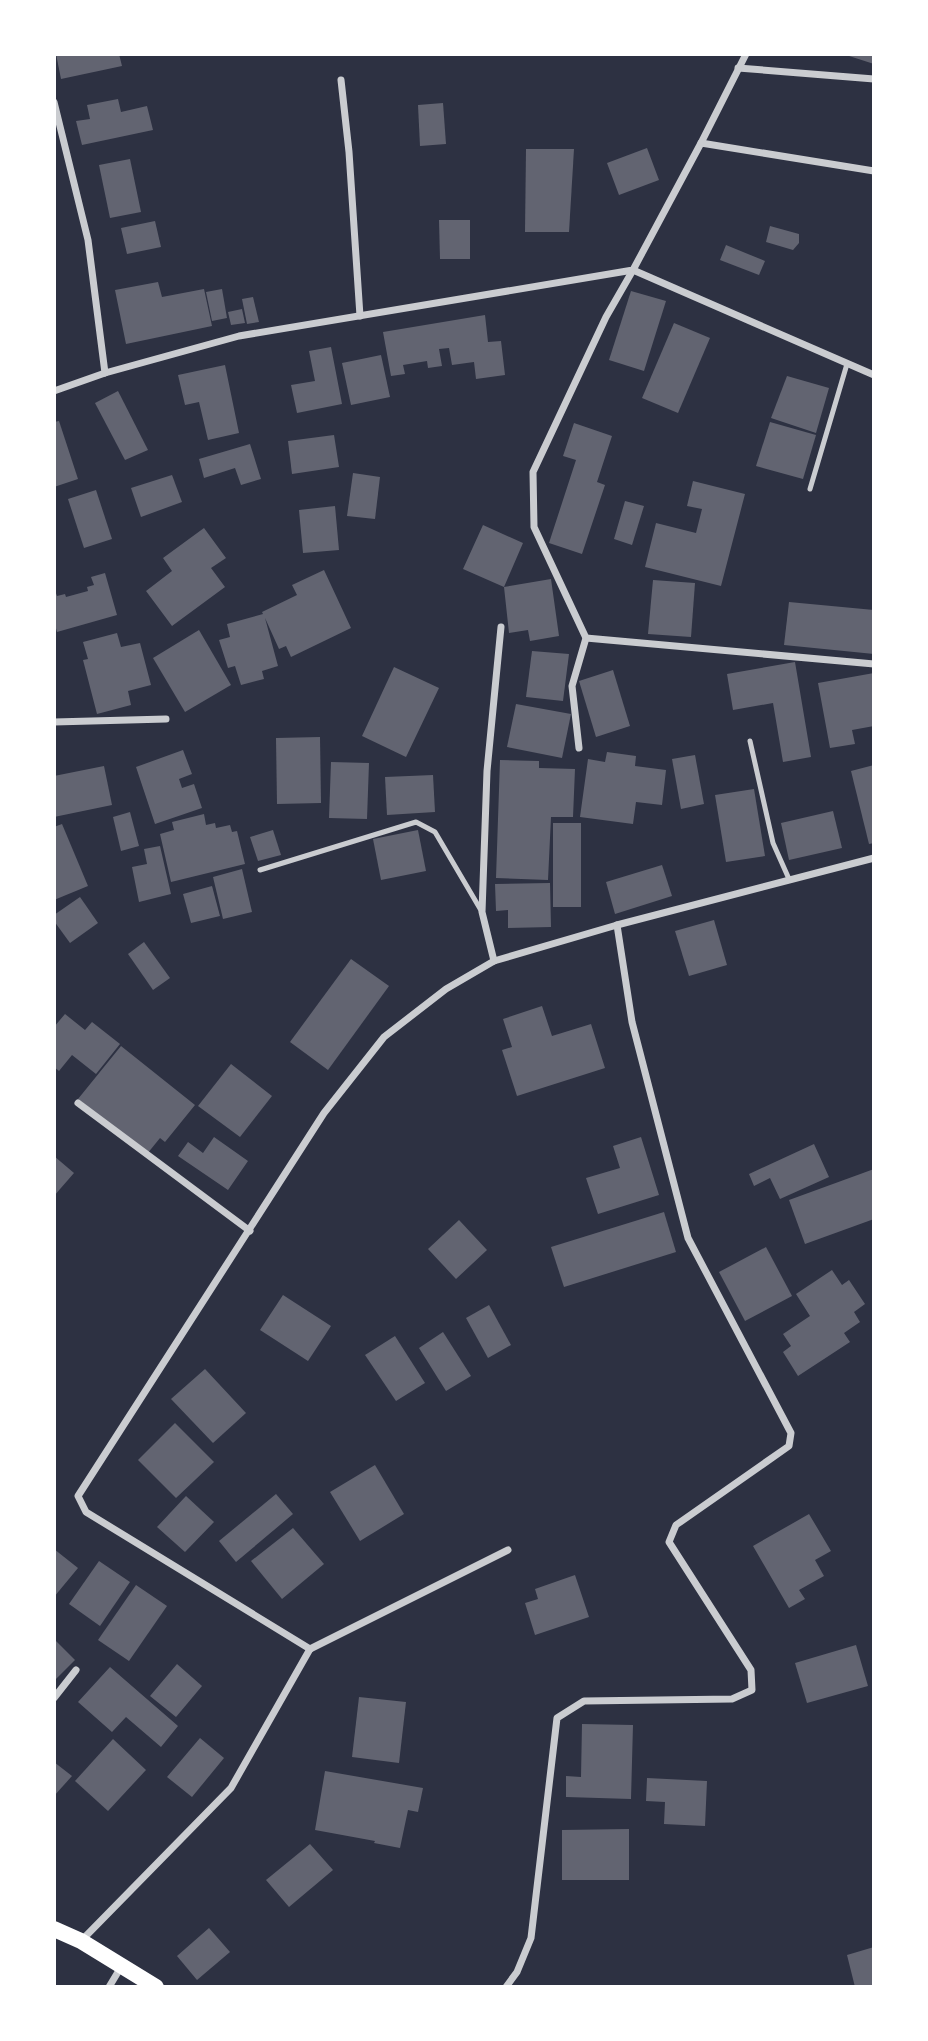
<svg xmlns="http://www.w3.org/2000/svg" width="928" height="2041" font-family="Mulish,sans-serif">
<rect width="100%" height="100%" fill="#2d3142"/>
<g fill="#626471">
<polygon points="56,54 119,54 122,66 61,79"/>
<polygon points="846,54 874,54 874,64 846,55"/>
<polygon points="118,99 121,112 147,106 153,130 82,145 76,121 90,119 87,105"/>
<polygon points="443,103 446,144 420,146 418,105"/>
<polygon points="647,148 659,180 619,195 607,163"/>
<polygon points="526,149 574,149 569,232 525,232"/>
<polygon points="130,159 141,212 110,218 99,165"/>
<polygon points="439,220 470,220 470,259 440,259"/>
<polygon points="155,221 161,247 127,254 121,228"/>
<polygon points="770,226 799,234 799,243 793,250 766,242"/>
<polygon points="726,245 765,261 759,275 720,260"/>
<polygon points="158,282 162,297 204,289 212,326 126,344 115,290"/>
<polygon points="222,289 227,318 212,321 206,292"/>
<polygon points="631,291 666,301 644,371 609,360"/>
<polygon points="253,297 259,322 247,324 242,299"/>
<polygon points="242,309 245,323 231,325 228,312"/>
<polygon points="485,315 488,342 501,341 505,375 476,379 474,362 452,365 449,348 439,349 442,366 428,368 427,361 403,365 405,374 391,376 383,332"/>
<polygon points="674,323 710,338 678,413 642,398"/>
<polygon points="331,347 342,404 297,413 291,385 315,381 309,351"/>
<polygon points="381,355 390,397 351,405 342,363"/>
<polygon points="225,365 239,433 208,440 199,402 185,405 178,375"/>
<polygon points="787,376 829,388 816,433 771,418"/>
<polygon points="118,391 148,450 125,460 95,403"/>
<polygon points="59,421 78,479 54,487 54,422"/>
<polygon points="770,422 816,435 803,479 756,466"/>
<polygon points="574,423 612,436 597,482 605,485 582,554 549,543 576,460 563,456"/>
<polygon points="334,435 339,467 292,474 288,441"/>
<polygon points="250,444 261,479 241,485 235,468 204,478 199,459"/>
<polygon points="353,473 380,477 375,519 347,516"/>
<polygon points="172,475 182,502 141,517 131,488"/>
<polygon points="693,481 745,494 721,586 645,567 656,523 696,533 702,509 687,506"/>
<polygon points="96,490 112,539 84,548 68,499"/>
<polygon points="625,501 644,506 632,545 614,539"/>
<polygon points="335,506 339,550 303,553 299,510"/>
<polygon points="483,525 523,543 504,587 551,579 559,636 530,641 528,630 509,633 504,587 463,569"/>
<polygon points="204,528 226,558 211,568 225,587 172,626 146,591 172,571 163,558"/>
<polygon points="324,570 351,628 291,657 286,646 279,649 265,618 278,666 262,671 264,679 241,685 235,666 228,668 219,640 230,637 227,624 263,614 262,612 297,595 292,585"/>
<polygon points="105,573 117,615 57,632 54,621 54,588 57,596 65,594 66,597 88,591 87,587 94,585 91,577"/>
<polygon points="653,580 695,583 691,637 648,634"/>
<polygon points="789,602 874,610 874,654 784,645"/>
<polygon points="199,630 231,685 185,712 153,658"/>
<polygon points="117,633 121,647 140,643 151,685 128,691 131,705 97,714 83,660 88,659 83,642"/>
<polygon points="532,651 569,654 563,701 526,697"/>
<polygon points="795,662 811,757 783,762 773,703 733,710 727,674"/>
<polygon points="394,667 439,688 406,757 362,736"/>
<polygon points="613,670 630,726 596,737 579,681"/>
<polygon points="874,673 874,726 852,730 855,744 830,748 818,683"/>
<polygon points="516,704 571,714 562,758 507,747"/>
<polygon points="320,737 321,803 277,804 276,738"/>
<polygon points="183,750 192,774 179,779 182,788 194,784 202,808 155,824 136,767"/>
<polygon points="607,752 636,756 635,766 666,770 662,805 636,802 633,824 580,817 588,759 605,762"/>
<polygon points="695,755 704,804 681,809 672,759"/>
<polygon points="500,760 539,761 539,768 575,769 573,817 551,817 548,880 496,878"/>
<polygon points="331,762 369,763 367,819 329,818"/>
<polygon points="874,765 874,843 869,844 851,771"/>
<polygon points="104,766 112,805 54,817 54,776"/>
<polygon points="433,775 435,812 387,815 385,777"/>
<polygon points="754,789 765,856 726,862 715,795"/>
<polygon points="833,811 842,848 789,860 781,823"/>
<polygon points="130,812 139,846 121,851 113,817"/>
<polygon points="204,814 206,825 215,823 216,828 230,825 232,832 237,831 245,864 171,882 160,834 174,830 172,822"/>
<rect x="553" y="823" width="28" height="84"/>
<polygon points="62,824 88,886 54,900 54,827"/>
<polygon points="273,830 281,855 258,861 250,837"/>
<polygon points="418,830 426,871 381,880 373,839"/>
<polygon points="160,846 171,894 139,902 132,867 147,864 144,849"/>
<polygon points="662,865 672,896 615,914 606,882"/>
<polygon points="242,869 252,912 223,919 213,877"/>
<polygon points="550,883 551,927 508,928 508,910 496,911 495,884"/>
<polygon points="212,886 220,916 191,923 183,894"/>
<polygon points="80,897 98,923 70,943 54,921 54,915"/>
<polygon points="714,920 727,965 689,976 675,931"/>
<polygon points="144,942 170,978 153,990 128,954"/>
<polygon points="351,959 389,986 328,1070 290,1042"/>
<polygon points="542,1006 552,1036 591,1024 605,1068 517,1096 502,1050 512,1047 503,1019"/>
<polygon points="65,1014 85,1030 92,1022 120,1044 96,1074 72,1055 59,1071 54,1067 54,1027"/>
<polygon points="121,1046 195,1105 165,1142 160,1138 147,1154 78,1099"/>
<polygon points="231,1064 272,1096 240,1137 198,1106"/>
<polygon points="214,1137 248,1161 228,1190 178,1156 188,1142 203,1153"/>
<polygon points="641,1137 659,1195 598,1214 586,1178 620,1168 613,1146"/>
<polygon points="814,1144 829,1177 780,1199 770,1178 754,1186 749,1174"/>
<polygon points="54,1156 74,1173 54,1196"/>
<polygon points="874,1169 874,1219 805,1244 789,1200"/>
<polygon points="664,1212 676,1252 564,1287 551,1247"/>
<polygon points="459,1220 487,1250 456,1279 428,1249"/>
<polygon points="766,1247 792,1296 745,1321 719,1272"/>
<polygon points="832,1270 842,1285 849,1280 865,1304 854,1312 860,1322 844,1333 850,1342 798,1376 783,1352 791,1346 783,1334 810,1316 796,1294"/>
<polygon points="283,1295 331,1326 308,1361 260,1330"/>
<polygon points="489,1305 511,1345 488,1358 466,1318"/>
<polygon points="443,1332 471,1376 446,1391 419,1348"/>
<polygon points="395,1336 425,1383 396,1401 365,1355"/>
<polygon points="205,1369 246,1413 213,1443 171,1399"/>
<polygon points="175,1423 214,1462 176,1498 138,1460"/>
<polygon points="375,1465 404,1514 360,1541 330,1492"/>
<polygon points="276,1494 293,1514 236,1562 219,1541"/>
<polygon points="186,1496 214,1522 185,1552 157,1527"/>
<polygon points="809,1514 831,1551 815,1560 824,1576 799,1590 805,1599 789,1608 753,1546"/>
<polygon points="293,1528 324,1564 282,1599 251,1561"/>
<polygon points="54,1549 78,1568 54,1597"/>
<polygon points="99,1561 130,1582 100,1626 69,1604"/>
<polygon points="575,1575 589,1617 535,1635 525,1603 538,1599 535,1589"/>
<polygon points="136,1585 167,1606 129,1661 98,1640"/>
<polygon points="54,1639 75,1660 54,1681"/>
<polygon points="856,1645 868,1686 807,1703 795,1663"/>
<polygon points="177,1664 202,1686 176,1717 150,1696"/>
<polygon points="110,1667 178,1726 161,1747 126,1717 112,1732 78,1702"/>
<polygon points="359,1697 406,1702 399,1763 352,1757"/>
<polygon points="582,1724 633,1725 631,1799 566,1797 566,1776 581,1777"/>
<polygon points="200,1738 224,1758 192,1797 167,1777"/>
<polygon points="113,1739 146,1770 108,1811 75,1781"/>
<polygon points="54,1762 72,1776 54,1796"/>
<polygon points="325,1771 423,1788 418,1812 408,1810 400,1848 374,1843 375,1841 315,1830"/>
<polygon points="647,1778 707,1781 705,1826 664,1824 665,1802 646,1801"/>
<polygon points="629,1829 629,1880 562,1880 562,1830"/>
<polygon points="310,1844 333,1870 289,1907 266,1880"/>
<polygon points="209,1928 230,1952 197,1980 177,1956"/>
<polygon points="874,1947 874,1987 855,1987 847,1955"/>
</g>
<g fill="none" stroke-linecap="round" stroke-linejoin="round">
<g stroke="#caccd0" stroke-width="5">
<polyline points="810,489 847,364"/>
<polyline points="750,741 773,843 789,879"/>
<polyline points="260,870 416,822 435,832 482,912"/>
</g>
<g stroke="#caccd0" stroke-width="7">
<polyline points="738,68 874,79"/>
<polyline points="341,80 349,152 360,316"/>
<polyline points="54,102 88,240 105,373"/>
<polyline points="701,143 874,171"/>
<polyline points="54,391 105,373 239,336 633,270 701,143 746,54"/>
<polyline points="586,638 874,664"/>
<polyline points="54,722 166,719"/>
<polyline points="579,748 572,686 586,638 534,527 533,472 606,317 633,270 874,375"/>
<polyline points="494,961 482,912 487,771 501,627"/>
<polyline points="78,1103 250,1231"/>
<polyline points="310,1649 86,1512 78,1496 324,1113 384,1037 446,989 494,961 617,925 874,858"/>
<polyline points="310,1649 508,1550"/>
<polyline points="54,1698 76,1670"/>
<polyline points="81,1941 231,1788 310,1649"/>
<polyline points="109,1987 121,1967"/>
<polyline points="506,1987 517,1972 531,1938 557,1718 584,1701 732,1699 752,1690 751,1670 669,1542 676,1525 789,1446 791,1433 688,1238 632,1022 617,925"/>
</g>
<polyline stroke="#fff" stroke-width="16" points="54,1929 81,1941 156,1987"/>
</g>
<rect width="928" height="2041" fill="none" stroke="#ffffff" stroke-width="112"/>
</svg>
